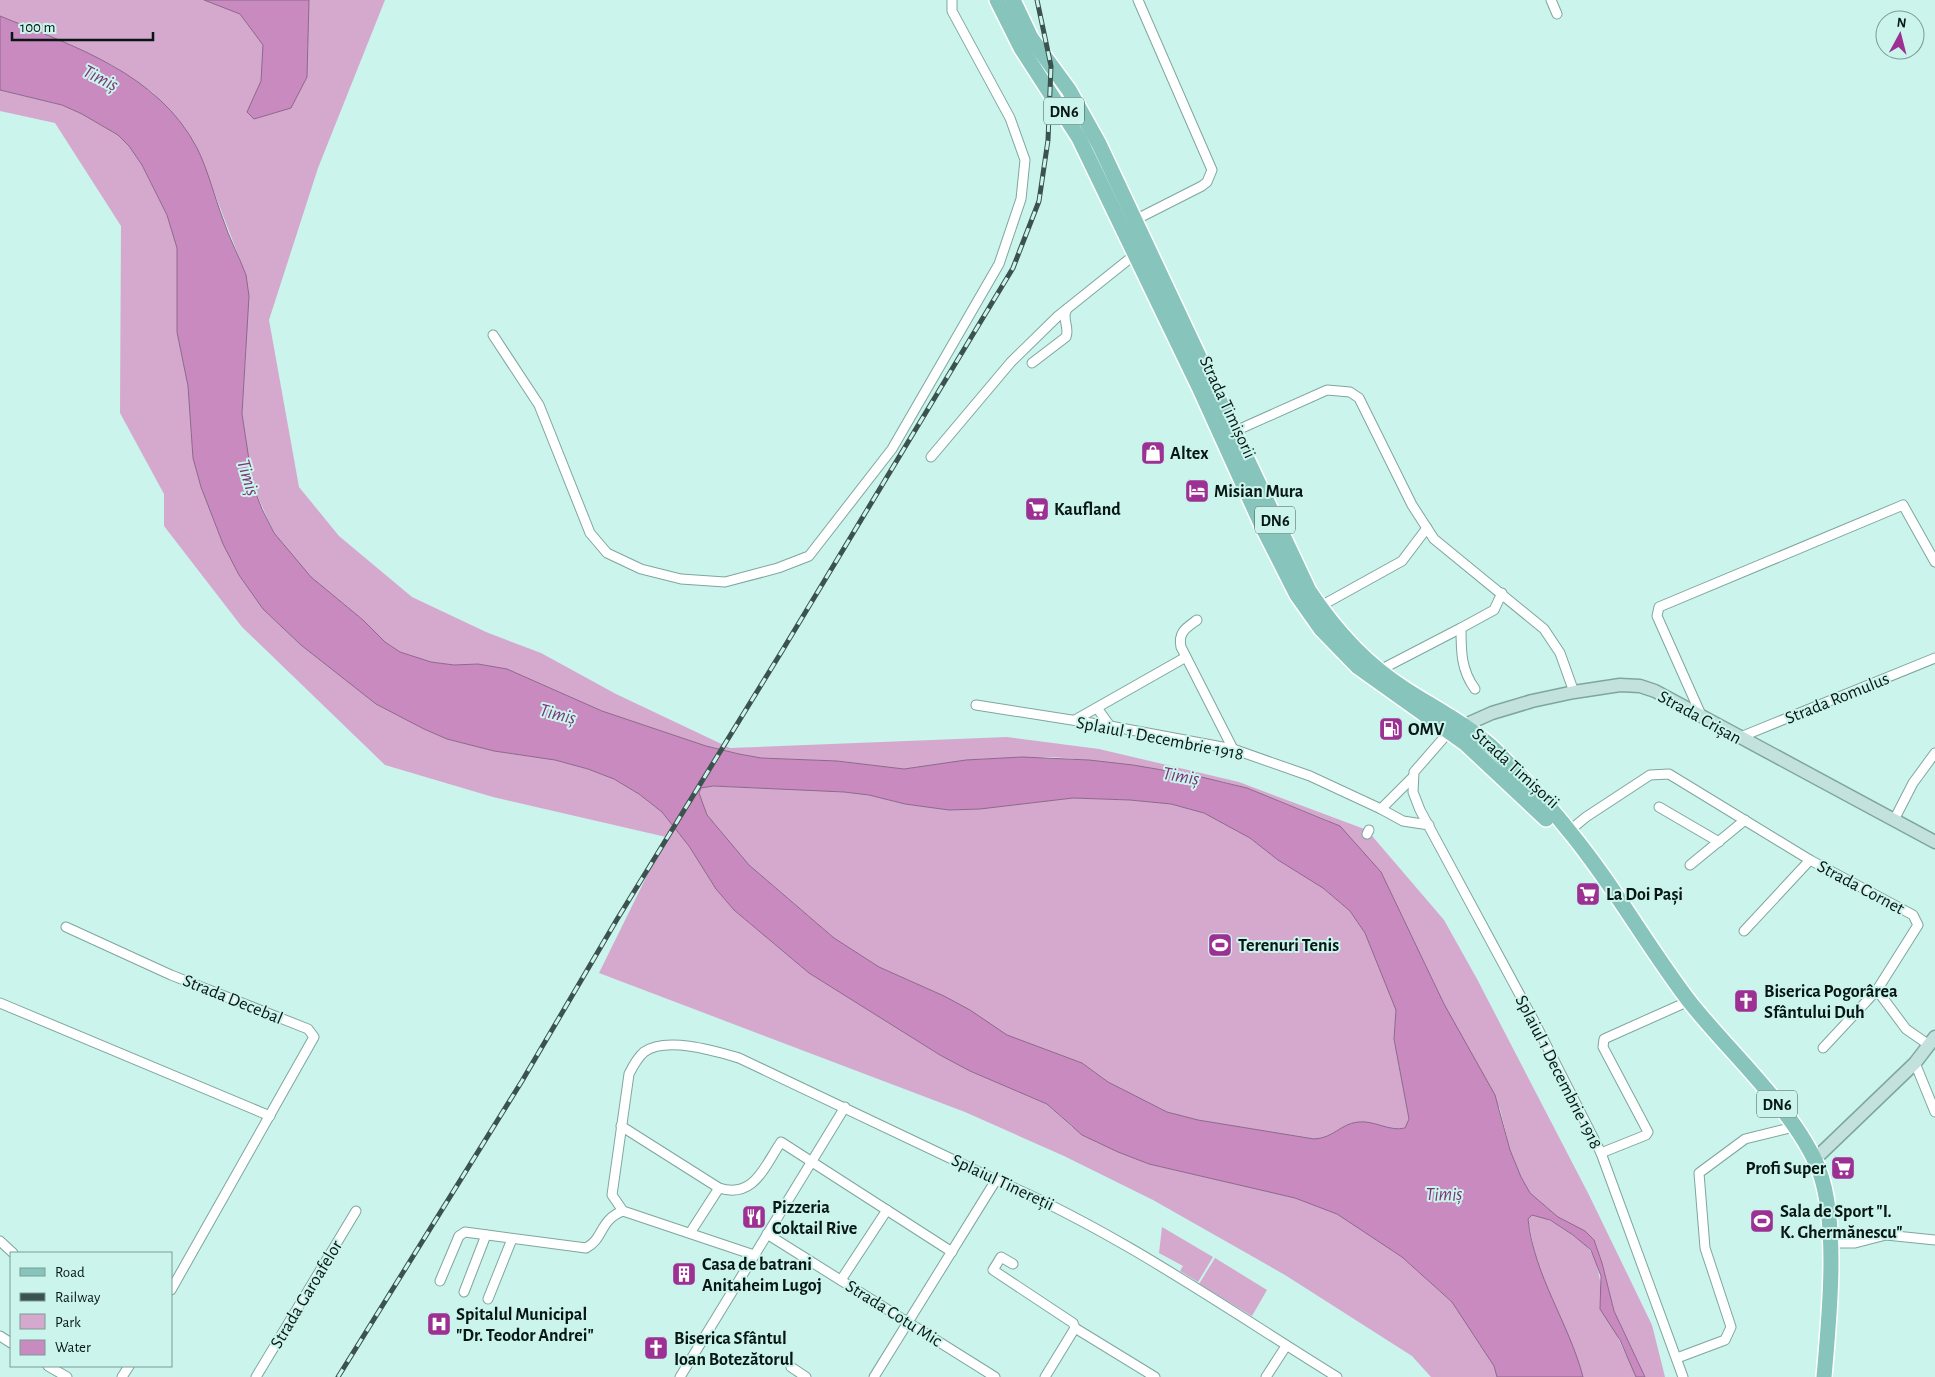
<svg xmlns="http://www.w3.org/2000/svg" width="1935" height="1377" font-family="'Alegreya Sans',sans-serif">
<rect width="100%" height="100%" fill="#caf4ec"/>
<g fill="#d5a9ce">
<polygon points="0,0 385,0 318,168 269,320 299,487 339,536 412,597 486,632 541,653 616,694 730,748 1007,737 1099,749 1239,782 1367,830 1444,920 1477,979 1589,1195 1652,1325 1665,1377 1645,1377 1614,1311 1602,1263 1594,1240 1558,1217 1530,1193 1521,1178 1510,1150 1500,1109 1444,1004 1381,872 1327,820 1247,788 1224,782 1133,765 1089,760 1051,757 980,759 904,769 837,761 761,758 739,754 706,746 602,711 507,669 478,664 454,665 431,662 400,652 385,642 363,620 311,577 295,560 274,533 253,486 242,414 246,350 246,275 197,148 181,124 152,92 112,65 0,16"/>
<polygon points="0,90 62,105 82,114 118,135 129,146 142,165 167,215 177,248 177,332 188,386 193,458 201,487 223,544 239,575 263,609 301,645 376,704 424,729 447,739 494,751 555,760 588,769 614,779 639,794 662,812 689,846 716,889 734,910 809,973 940,1055 970,1071 1047,1104 1072,1127 1118,1152 1149,1164 1295,1198 1337,1214 1402,1257 1453,1303 1494,1366 1497,1377 1431,1377 1412,1356 1285,1275 1153,1200 1064,1156 965,1112 599,973 666,837 493,797 385,765 242,627 164,526 164,494 120,413 121,226 55,123 0,111"/>
<path d="M 705,786 L 801,789 L 844,792 L 869,795 L 905,804 L 949,810 L 980,809 L 1073,798 L 1130,800 L 1171,804 L 1204,813 L 1250,838 L 1278,860 L 1323,888 L 1350,911 L 1365,933 L 1396,1010 L 1394,1039 L 1409,1119 L 1405,1128 C 1389,1132 1374,1120 1358,1122 C 1340,1124 1334,1138 1314,1139 L 1198,1120 L 1167,1112 L 1108,1082 L 1082,1063 L 1007,1035 L 944,996 L 879,967 L 834,938 L 749,865 L 707,815 L 699,793 L 701,788 Z"/>
<path d="M 1532,1215 C 1544,1216 1553,1222 1563,1229 C 1593,1248 1596,1253 1601,1287 C 1603,1300 1609,1315 1614,1327 C 1619,1344 1630,1360 1636,1377 L 1583,1377 L 1537,1264 L 1528,1219 Z"/>
<polygon points="1162,1227 1213,1257 1198,1282 1180,1271 1183,1266 1159,1253"/>
<polygon points="1215,1258 1267,1290 1252,1316 1199,1284"/>
</g>
<g fill="#c88abf" stroke="#8e688c" fill-rule="evenodd">
<polygon points="204,0 309,0 307,77 291,108 254,119 247,112 261,81 263,45 240,14"/>
<path d="M 0,16 C 73,46 158,73 197,148 C 208,170 214,196 223,219 C 229,238 239,256 246,275 L 249,296 L 242,414 L 253,486 L 262,509 L 274,533 L 311,577 L 363,620 L 385,642 L 400,652 L 431,662 L 454,665 L 478,664 L 507,669 L 602,711 L 706,746 L 739,754 L 761,758 L 837,761 L 904,769 L 966,760 L 1022,757 L 1089,760 L 1133,765 L 1197,776 L 1247,788 L 1340,826 L 1381,872 L 1444,1004 L 1495,1095 L 1510,1150 L 1521,1177 L 1530,1193 L 1558,1217 L 1585,1231 L 1594,1240 L 1602,1263 L 1614,1311 L 1645,1377 L 1636,1377 L 1620,1340 L 1600,1309 L 1601,1276 L 1591,1250 L 1573,1235 L 1550,1220 L 1532,1215 L 1528,1219 C 1534,1276 1569,1323 1583,1377 L 1497,1377 L 1494,1366 L 1452,1302 L 1402,1257 L 1337,1214 L 1295,1198 L 1149,1164 L 1118,1152 L 1082,1135 L 1047,1104 L 970,1071 L 940,1055 L 809,973 L 734,910 L 716,889 L 689,846 L 662,812 L 639,794 L 614,779 L 588,769 L 555,760 L 494,751 L 447,739 L 424,729 L 376,704 L 301,645 L 263,609 L 239,575 L 223,544 L 201,487 L 193,458 L 188,386 L 177,332 L 177,248 L 167,215 L 142,165 L 129,146 L 118,135 L 82,114 L 62,105 L 0,90 ZM 713,786 L 844,792 L 869,795 L 905,804 L 949,810 L 980,809 L 1073,798 L 1130,800 L 1171,804 L 1204,813 L 1250,838 L 1278,860 L 1323,888 L 1350,911 L 1365,933 L 1396,1010 L 1394,1039 L 1409,1119 L 1405,1128 C 1390,1132 1374,1120 1358,1122 C 1340,1124 1334,1138 1314,1139 L 1198,1120 L 1167,1112 L 1108,1082 L 1082,1063 L 1007,1035 L 970,1010 L 944,996 L 879,967 L 834,938 L 749,865 L 707,815 L 699,793 L 701,788 Z"/>
</g>
<g fill="none" stroke-linecap="round" stroke-linejoin="round">
<defs>
<g id="street">
<polyline points="1551,0 1557,14"/>
<polyline points="1131,222 1202,186 1207,182 1212,170 1138,0"/>
<polyline points="493,335 539,405 590,533 607,553 641,569 681,579 725,582 778,568 809,556 892,449 999,264 1021,199 1025,160 1010,118 952,11 952,0"/>
<path d="M 1032,363 L 1066,337 C 1070,327 1061,318 1067,309"/>
<polyline points="1233,432 1327,390 1350,392 1359,398 1412,505 1434,539 1544,629 1560,653 1574,692"/>
<polyline points="931,457 1011,362 1058,316 1138,252"/>
<polyline points="1319,607 1402,561 1427,528"/>
<path d="M 1197,620 C 1186,628 1178,632 1181,647 L 1233,749"/>
<polyline points="1380,670 1461,628"/>
<path d="M 1475,689 C 1461,670 1461,651 1461,628 L 1494,610 L 1502,593"/>
<polyline points="976,705 1110,726 1233,749 1310,776 1381,809 1412,778"/>
<polyline points="1097,708 1110,726"/>
<polyline points="1702,717 1657,616 1659,607 1903,505 1935,562"/>
<polyline points="1075,720 1186,657"/>
<polyline points="1448,733 1414,772 1413,792 1420,810 1534,1021 1601,1153 1683,1377"/>
<polyline points="1738,738 1935,658"/>
<polyline points="1659,807 1719,842"/>
<polyline points="1381,809 1403,821 1429,825"/>
<polyline points="1894,820 1913,783 1935,753"/>
<polyline points="1569,831 1586,817 1650,775 1669,774 1810,860 1913,915 1918,925 1877,990 1823,1048"/>
<polyline points="1367,834 1369,830"/>
<polyline points="1690,865 1745,820"/>
<polyline points="66,927 171,975 308,1029 314,1037 171,1290"/>
<polyline points="1744,931 1810,860"/>
<polyline points="1877,990 1906,1029 1929,1045"/>
<polyline points="0,1003 270,1116"/>
<polyline points="1915,1063 1935,1112"/>
<path d="M 621,1126 L 719,1188 C 754,1199 764,1167 781,1142 L 952,1252"/>
<polyline points="1601,1153 1646,1135 1648,1132 1603,1047 1604,1039 1689,1001"/>
<polyline points="690,1233 719,1188"/>
<polyline points="767,1234 995,1377"/>
<polyline points="0,1241 13,1253"/>
<polyline points="1830,1243 1855,1243 1886,1235 1935,1240"/>
<path d="M 754,1255 L 623,1211 L 612,1195 L 629,1074 C 633,1066 637,1058 644,1052 C 666,1036 715,1051 739,1058 L 996,1180 C 1115,1230 1227,1309 1337,1377"/>
<polyline points="1013,1264 1001,1257 993,1270 1073,1323 1075,1328 1155,1377"/>
<polyline points="841,1280 887,1210"/>
<path d="M 440,1281 L 459,1236 L 465,1232 L 586,1248 C 604,1239 599,1220 623,1211"/>
<polyline points="464,1292 486,1235"/>
<polyline points="488,1299 512,1239"/>
<polyline points="0,1336 11,1343"/>
<polyline points="1677,1358 1725,1340 1731,1327 1705,1248 1699,1173 1745,1139 1794,1127"/>
<polyline points="48,1366 67,1377"/>
<polyline points="791,1367 806,1377"/>
<polyline points="122,1377 129,1366"/>
<polyline points="256,1377 356,1211"/>
<polyline points="680,1377 845,1107"/>
<polyline points="874,1377 996,1180"/>
<polyline points="1045,1377 1075,1328"/>
<polyline points="1266,1377 1286,1346"/>
</g>
<g id="secondary">
<polyline points="1456,729 1492,713 1532,701 1574,692 1620,685 1640,686 1655,691 1935,842"/>
<polyline points="1814,1160 1915,1063 1935,1037"/>
</g>
<g id="primary">
<polyline points="997,0 1021,48 1079,138 1199,387 1263,528 1297,595 1321,629 1358,667 1466,744 1546,819"/>
<path d="M 1013,0 L 1031,38 L 1069,90 L 1099,144 L 1309,591 C 1335,630 1365,664 1405,689 C 1436,709 1468,725 1495,750 C 1520,775 1547,803 1569,831 C 1613,884 1647,946 1689,1001 C 1728,1051 1796,1111 1819,1170 C 1839,1223 1829,1320 1824,1377"/>
</g>
</defs>
<use href="#street" stroke="#7fa69e" stroke-width="11"/>
<use href="#secondary" stroke="#7fa69e" stroke-width="15"/>
<use href="#primary" stroke="#fff" stroke-width="18"/>
<use href="#street" stroke="#fff" stroke-width="9"/>
<use href="#secondary" stroke="#c3e2dd" stroke-width="12"/>
<use href="#primary" stroke="#87c5bc" stroke-width="15"/>
<defs>
<polyline id="rail" points="338,1377 522,1081 616,921 782,651 1013,268 1039,201 1048,140 1051,66 1037,0"/>
</defs>
<use href="#rail" stroke="#3c524e" stroke-width="5"/>
<use href="#rail" stroke="#caf4ec" stroke-width="3" stroke-dasharray="9" stroke-linecap="butt"/>
</g>
<defs>
<symbol id="shop-square" viewBox="-11 -11 22 22"><rect x="-9" y="-9" width="18" height="18" rx="4" fill="#9c3193" stroke="#caf4ec"/><path d="M-5-2.5h2.3a2.7 3.5 0 0 1 5.4 0H5L5.5 6h-11ZM-1.5-2.5h3a1.5 2.3 0 0 0-3 0Z" fill="#fff"/></symbol>
<symbol id="hotel-square" viewBox="-11 -11 22 22"><rect x="-9" y="-9" width="18" height="18" rx="4" fill="#9c3193" stroke="#caf4ec"/><path d="M-6-4.5h1.5V1H6V5H4.5V3h-9V5H-6ZM-4 0a1.8 1.8 0 1 1 3.6 0ZM.5 0V-2.5h3Q6-2.5 6 0Z" fill="#fff"/></symbol>
<symbol id="supermarket-square" viewBox="-11 -11 22 22"><rect x="-9" y="-9" width="18" height="18" rx="4" fill="#9c3193" stroke="#caf4ec"/><path d="M-6-5.5h2.5l.6 2H6L4.5 2H-2.5L-4.4-4H-6ZM-1.5 3.2a1.3 1.3 0 1 0 .1 0ZM3 3.2a1.3 1.3 0 1 0 .1 0Z" fill="#fff"/></symbol>
<symbol id="fuel-square" viewBox="-11 -11 22 22"><rect x="-9" y="-9" width="18" height="18" rx="4" fill="#9c3193" stroke="#caf4ec"/><path d="M-5.5-6h7V0h2V4h1.3V-2.5L3-4.5l.8-.8L6-3V5H2.5V1h-1V6h-7ZM-4.2-4.7v3.2H.2V-4.7Z" fill="#fff"/></symbol>
<symbol id="stadium-square" viewBox="-11 -11 22 22"><rect x="-9" y="-9" width="18" height="18" rx="4" fill="#9c3193" stroke="#caf4ec"/><path d="M0-5a6.5 5 0 1 0 0 10a6.5 5 0 1 0 0-10ZM-3.5-1.8h7v3.6h-7Z" fill="#fff"/></symbol>
<symbol id="church-square" viewBox="-11 -11 22 22"><rect x="-9" y="-9" width="18" height="18" rx="4" fill="#9c3193" stroke="#caf4ec"/><path d="M-1.2-6h2.4v3.5h3.3v2.4h-3.3V6h-2.4V-.1h-3.3v-2.4h3.3Z" fill="#fff"/></symbol>
<symbol id="restaurant-square" viewBox="-11 -11 22 22"><rect x="-9" y="-9" width="18" height="18" rx="4" fill="#9c3193" stroke="#caf4ec"/><path d="M-5-6h1v4h1v-4h1v4h1v-4h1v5L-1.5 .5V6h-2V.5L-5-1ZM5-6V6H3V1.5H1.5Q1.5-4 5-6Z" fill="#fff"/></symbol>
<symbol id="building-square" viewBox="-11 -11 22 22"><rect x="-9" y="-9" width="18" height="18" rx="4" fill="#9c3193" stroke="#caf4ec"/><path d="M-4-6H4V6H1V3H-1V6H-4ZM-2.5-4.3h1.7v1.8h-1.7ZM.8-4.3h1.7v1.8H.8ZM-2.5-1h1.7V.8h-1.7ZM.8-1h1.7V.8H.8Z" fill="#fff"/></symbol>
<symbol id="hospital-square" viewBox="-11 -11 22 22"><rect x="-9" y="-9" width="18" height="18" rx="4" fill="#9c3193" stroke="#caf4ec"/><path d="M-5-5h3v3.5h4V-5h3V5h-3V1.5h-4V5h-3Z" fill="#fff"/></symbol>
</defs>
<g fill-rule="evenodd">
<use href="#shop-square" x="1139" y="439" width="28" height="28"/>
<use href="#hotel-square" x="1183" y="477" width="28" height="28"/>
<use href="#supermarket-square" x="1023" y="495" width="28" height="28"/>
<use href="#fuel-square" x="1377" y="715" width="28" height="28"/>
<use href="#supermarket-square" x="1574" y="880" width="28" height="28"/>
<use href="#stadium-square" x="1206" y="931" width="28" height="28"/>
<use href="#church-square" x="1732" y="987" width="28" height="28"/>
<use href="#supermarket-square" x="1829" y="1154" width="28" height="28"/>
<use href="#restaurant-square" x="740" y="1203" width="28" height="28"/>
<use href="#stadium-square" x="1748" y="1207" width="28" height="28"/>
<use href="#building-square" x="670" y="1260" width="28" height="28"/>
<use href="#hospital-square" x="425" y="1310" width="28" height="28"/>
<use href="#church-square" x="642" y="1334" width="28" height="28"/>
</g>
<g text-anchor="middle" stroke-width="4" stroke-linejoin="round" paint-order="stroke">
<g fill="#caf4ec" stroke="#425955" stroke-width="1">
<rect x="1044" y="97.5" width="40" height="27" rx="4"/>
<rect x="1255" y="506.5" width="40" height="27" rx="4"/>
<rect x="1757" y="1090.5" width="40" height="27" rx="4"/>
</g>
<g font-size="16" font-weight="bold" fill="#081714">
<text x="1064" y="117">DN6</text>
<text x="1275" y="526">DN6</text>
<text x="1777" y="1110">DN6</text>
</g>
<g font-size="18" fill="#081714" stroke="#caf4ec">
<text transform="translate(1228 407) rotate(65)" y="6">Strada Timișorii</text>
<text transform="translate(1837 698) rotate(-22)" y="6">Strada Romulus</text>
<text transform="translate(1700 717) rotate(29)" y="6">Strada Crișan</text>
<text transform="translate(1160 738) rotate(11)" y="6">Splaiul 1 Decembrie 1918</text>
<text transform="translate(1516 768) rotate(42)" y="6">Strada Timișorii</text>
<text transform="translate(1861 887) rotate(28)" y="6">Strada Cornet</text>
<text transform="translate(233 999) rotate(22)" y="6">Strada Decebal</text>
<text transform="translate(1559 1072) rotate(63)" y="6">Splaiul 1 Decembrie 1918</text>
<text transform="translate(1003 1182) rotate(25)" y="6">Splaiul Tinereții</text>
<text transform="translate(306 1294) rotate(-59)" y="6">Strada Garoafelor</text>
<text transform="translate(894 1313) rotate(32)" y="6">Strada Cotu Mic</text>
</g>
<g font-size="18" font-weight="bold" fill="#081714" stroke="#caf4ec" text-anchor="start">
<text x="1170" y="459">Altex</text>
<text x="1214" y="497">Misian Mura</text>
<text x="1054" y="515">Kaufland</text>
<text x="1408" y="735">OMV</text>
<text x="1606" y="900">La Doi Pași</text>
<text x="1238" y="951">Terenuri Tenis</text>
<text x="1764" y="997">Biserica Pogorârea<tspan x="1764" dy="21">Sfântului Duh</tspan></text>
<text x="1826" y="1174" text-anchor="end">Profi Super</text>
<text x="772" y="1213">Pizzeria<tspan x="772" dy="21">Coktail Rive</tspan></text>
<text x="1780" y="1217">Sala de Sport "I.<tspan x="1780" dy="21">K. Ghermănescu"</tspan></text>
<text x="702" y="1270">Casa de batrani<tspan x="702" dy="21">Anitaheim Lugoj</tspan></text>
<text x="456" y="1320">Spitalul Municipal<tspan x="456" dy="21">"Dr. Teodor Andrei"</tspan></text>
<text x="674" y="1344">Biserica Sfântul<tspan x="674" dy="21">Ioan Botezătorul</tspan></text>
</g>
<g font-size="19" font-style="italic" fill="#7d3476" stroke="#caf4ec">
<text transform="translate(101 77) rotate(27)" y="7">Timiș</text>
<text transform="translate(249 477) rotate(73)" y="7">Timiș</text>
<text transform="translate(558 713) rotate(14)" y="7">Timiș</text>
<text transform="translate(1181 775) rotate(10)" y="7">Timiș</text>
<text x="1444" y="1200">Timiș</text>
</g>
</g>
<rect x="10" y="1252" width="162" height="115" fill="#caf4ec" stroke="#7c9c96"/>
<rect x="20" y="1268" width="25" height="8" fill="#87c5bc" stroke="#7c9c96"/>
<text x="55" y="1277" font-size="15" fill="#081714">Road</text>
<rect x="20" y="1293" width="25" height="8" fill="#3c524e" stroke="#7c9c96"/>
<text x="55" y="1302" font-size="15" fill="#081714">Railway</text>
<rect x="20" y="1314" width="25" height="15" fill="#d5a9ce" stroke="#7c9c96"/>
<text x="55" y="1327" font-size="15" fill="#081714">Park</text>
<rect x="20" y="1340" width="25" height="15" fill="#c88abf" stroke="#7c9c96"/>
<text x="55" y="1352" font-size="15" fill="#081714">Water</text>
<g transform="translate(1900 35) rotate(7)"><circle r="24" fill="#caf4ec" stroke="#7c9c96"/>
<path d="M0-4L9 19L0 12L-9 19Z" fill="#9c3193"/>
<text y="-8" font-size="14" font-weight="bold" text-anchor="middle" fill="#081714">N</text>
</g>
<path d="M12 32v8h141v-8" fill="none" stroke="#081714" stroke-width="2.5"/>
<text x="20" y="32" font-size="15" fill="#081714" stroke="#caf4ec" stroke-width="4" paint-order="stroke">100 m</text>
</svg>
